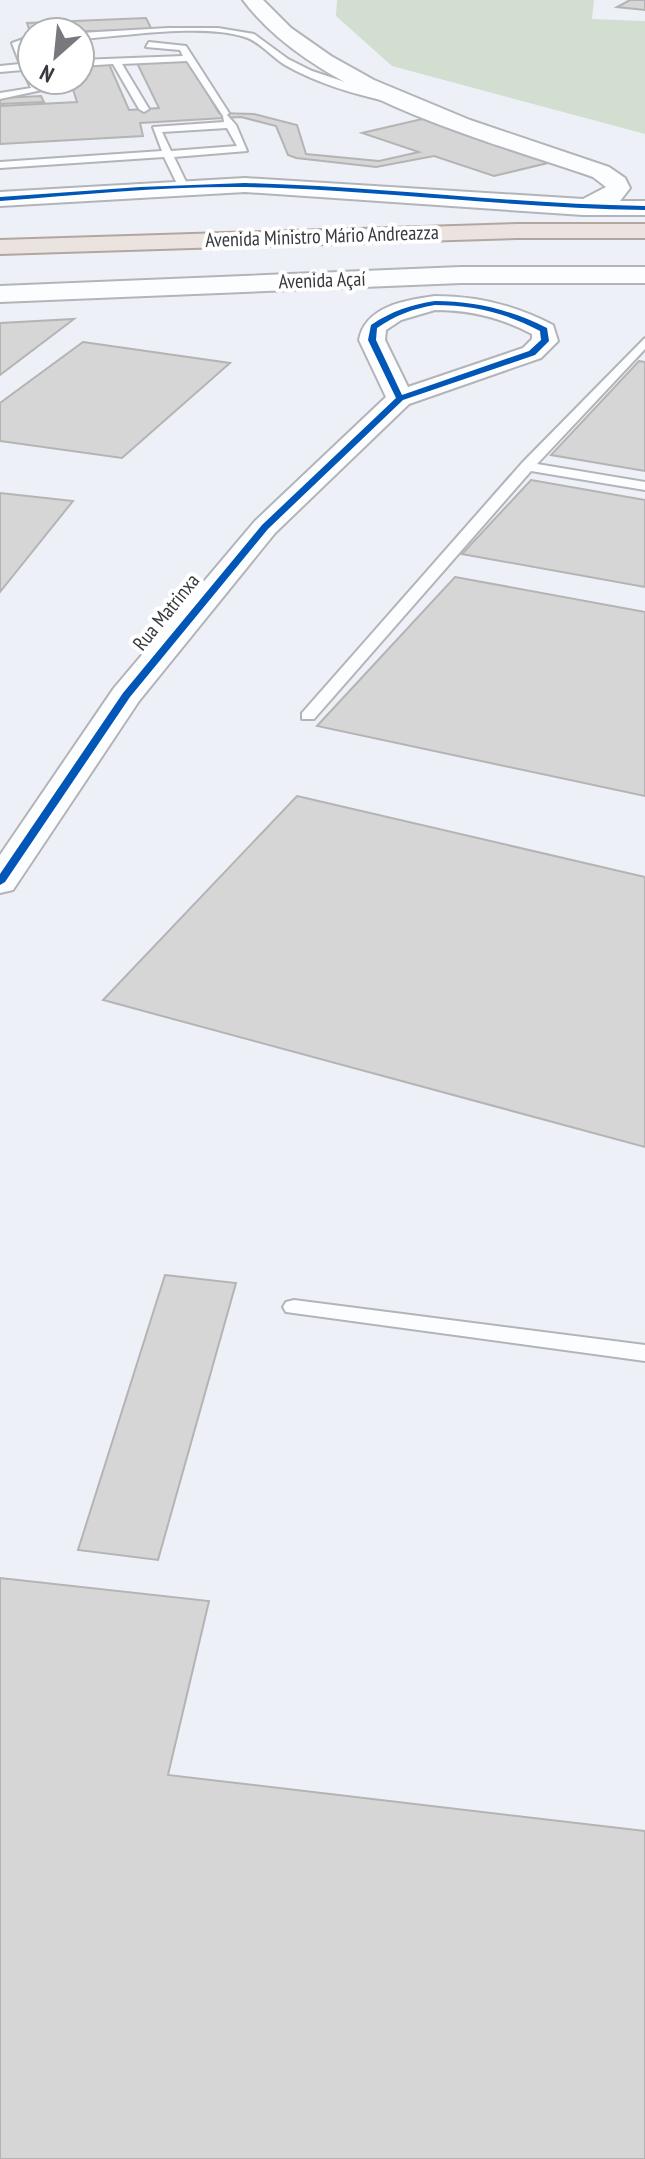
<svg xmlns="http://www.w3.org/2000/svg" width="645" height="2159" font-family="'PT Sans Narrow',sans-serif">
<rect width="100%" height="100%" fill="#eef0f7"/>
<polygon fill="#d2ded0" points="337,0 594,0 592,19 645,21 645,134 392,66 336,16"/>
<g fill="#d6d6d7" stroke="#b4b4b5" stroke-width="2">
<polygon points="630,0 645,0 645,10 617,7"/>
<polygon points="146,18 152,30 32,32 31,35 27,23"/>
<polygon points="188,61 219,113 254,114 297,125 306,154 379,161 419,152 362,133 422,119 552,162 494,176 434,156 376,167 296,158 288,155 276,126 241,117 140,123 143,136 0,144 0,106 77,102 70,80 80,80 80,66 109,64 129,110 159,108 137,63"/>
<polygon points="41,96 44,102 0,104 0,98"/>
<polygon points="74,319 0,375 0,323"/>
<polygon points="83,342 230,363 122,458 0,441 0,403"/>
<polygon points="639,361 645,362 645,471 551,455"/>
<polygon points="531,480 645,500 645,587 462,554"/>
<polygon points="0,493 73,501 0,592"/>
<polygon points="455,577 645,612 645,796 317,726"/>
<polygon points="297,796 645,877 645,1147 103,1000"/>
<polygon points="165,1275 236,1283 158,1560 78,1550"/>
<polygon points="0,1578 209,1601 168,1775 645,1831 645,2159 0,2159"/>
</g>
<g fill="none" stroke-linecap="round" stroke-linejoin="round">
<defs>
<g id="lane">
<path d="M 168,28 L 218,28 L 254,34 L 288,59 L 312,71 L 399,100 L 394,103 C 357,95 318,84 285,65 C 271,56 260,42 245,37 C 204,23 124,36 80,39 L 80,33 Z"/>
<polygon points="32,36 32,42 21,44 29,64 32,63 32,80 38,80 42,90 0,99 0,93 31,88 23,70 0,72 0,66 20,64 12,43"/>
<path d="M 149,42 L 186,46 L 229,113 L 227,115 L 236,125 L 247,151 L 174,157 L 189,188 L 184,191 L 179,188 L 164,157 L 0,168 L 0,162 L 162,151 L 153,127 L 224,122 L 223,116 L 187,61 L 122,64 L 149,109 L 144,112 L 139,109 L 113,64 L 80,66 L 80,60 L 183,56 L 180,50 L 146,47 ZM 227,128 L 237,146 L 171,151 L 162,132 Z"/>
<polygon points="645,338 645,349 537,464 645,482 645,490 531,471 314,719 302,719 302,713 522,463"/>
<polygon points="294,1300 645,1345 645,1361 286,1312 283,1307 286,1302"/>
</g>
<path id="street" d="M 435,296 C 477,296 515,305 553,325 L 558,341 L 541,358 L 409,404 L 275,533 L 139,701 L 13,890 L 0,893 L 0,855 L 114,688 L 255,521 L 386,397 L 359,340 C 365,306 406,300 435,296 ZM 435,310 C 470,310 500,317 532,334 L 532,339 L 523,348 L 408,387 L 385,340 L 386,330 L 401,320 Z"/>
<g id="secondary">
<path d="M 243,0 L 263,0 L 291,28 L 331,56 L 374,80 L 470,120 L 609,167 L 625,178 L 630,188 L 620,201 L 645,201 L 645,215 L 583,215 L 245,192 L 0,206 L 0,192 L 245,178 L 583,199 L 606,187 L 593,177 C 483,139 315,96 243,0 Z"/>
<polygon points="461,267 645,267 645,283 461,283 0,302 0,286"/>
</g>
<polygon id="primary" points="518,224 645,224 645,238 518,238 0,254 0,240"/>
</defs>
<use href="#lane" stroke="#b3b4b9" stroke-width="4"/>
<use href="#street" stroke="#b3b4b9" stroke-width="4"/>
<use href="#secondary" stroke="#b3b4b9" stroke-width="4"/>
<use href="#primary" stroke="#b3a69f" stroke-width="4"/>
<use href="#lane" fill="#fcfdfe" fill-rule="evenodd"/>
<use href="#street" fill="#fcfdfe" fill-rule="evenodd"/>
<use href="#secondary" fill="#fcfdfe" fill-rule="evenodd"/>
<use href="#primary" fill="#ebe3df" fill-rule="evenodd"/>
<defs>
<g id="cycleway">
<path d="M 245,183 C 379,186 511,204 645,206 L 645,210 C 523,208 402,193 280,188 C 186,184 93,194 0,201 L 0,197 L 140,187 Z"/>
<path d="M 435,301 C 475,301 511,310 547,328 L 549,341 L 535,355 L 403,400 L 268,529 L 130,697 L 5,882 L 0,885 L 0,874 L 123,693 L 262,525 L 396,398 L 368,340 L 371,325 C 392,311 410,305 435,301 ZM 435,305 C 473,305 506,313 540,331 L 541,340 L 529,351 L 402,395 L 376,340 L 377,328 C 396,315 412,309 435,305 Z"/>
</g>
</defs>
<use href="#cycleway" stroke="#fff" stroke-width="5"/>
<use href="#cycleway" fill="#0057b8" fill-rule="evenodd"/>
</g>
<g text-anchor="middle" stroke-width="8" stroke-linejoin="round" paint-order="stroke">
<g font-size="20" fill="#37393e" stroke="#fff">
<text transform="translate(322 236) rotate(-2)" y="7">Avenida Ministro Mário Andreazza</text>
<text transform="translate(322 280) rotate(-2)" y="7">Avenida Açaí</text>
<text transform="translate(166 612) rotate(-51)" y="7">Rua Matrinxa</text>
</g>
</g>
<g transform="translate(56 56) rotate(207)"><circle r="38" fill="#ffffff" stroke="#afb0b2" stroke-width="2"/>
<path d="M0-6L14 30L0 20L-14 30Z" fill="#77797f"/>
<text y="-12" font-size="22" font-weight="bold" text-anchor="middle" fill="#37393e">N</text>
</g>
</svg>
